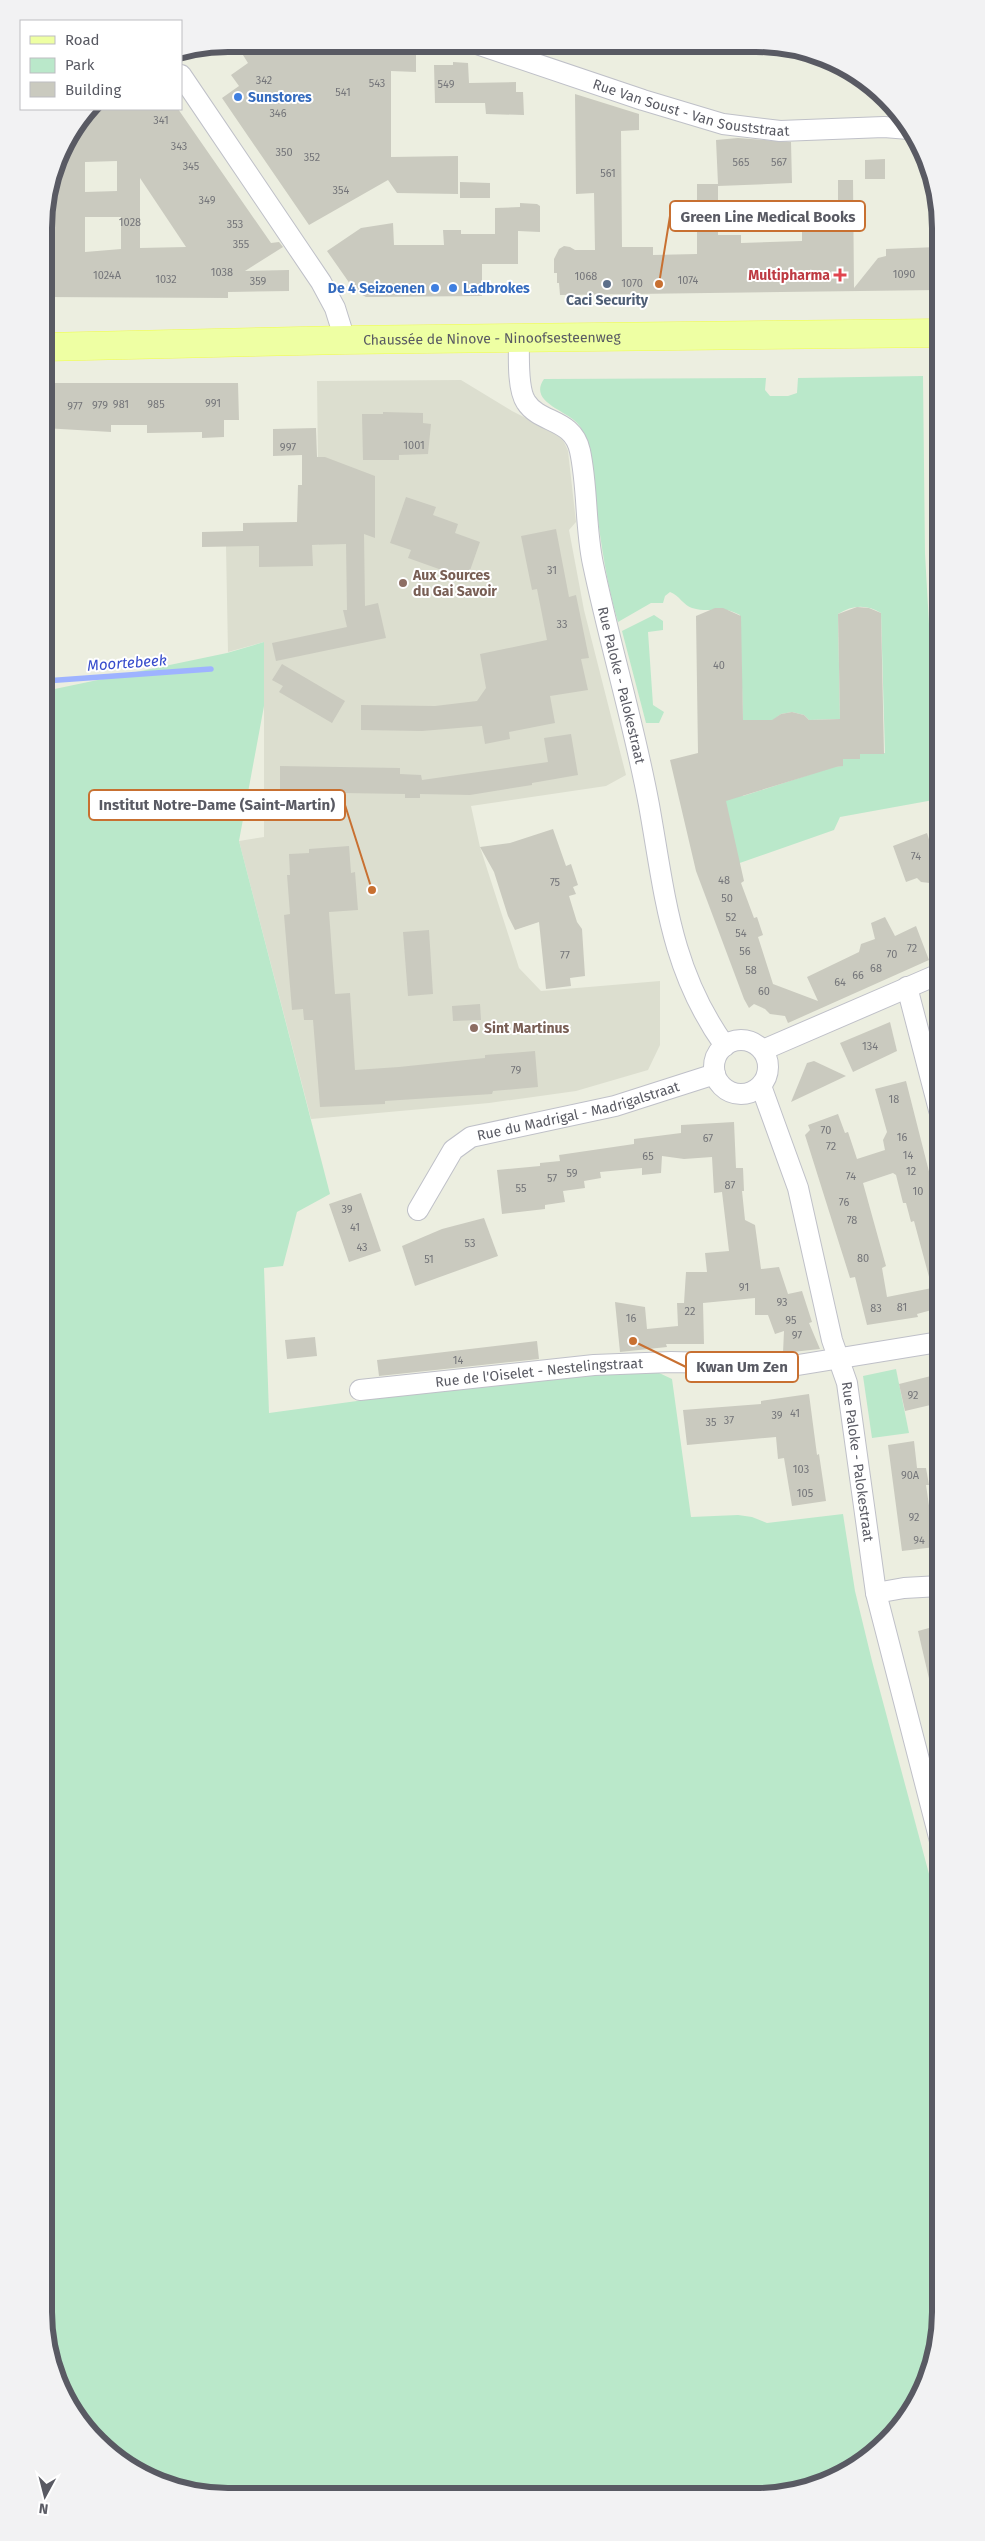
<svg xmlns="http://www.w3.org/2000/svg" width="985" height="2541" font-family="'Fira Sans',sans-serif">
<rect width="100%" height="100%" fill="#eceee0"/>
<polygon fill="#dcdecf" points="461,380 512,411 557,434 564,442 568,451 576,522 569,530 584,610 626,775 606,786 471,806 480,847 519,968 541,991 660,981 660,1045 648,1070 576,1091 489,1103 311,1119 239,841 264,837 264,642 228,652 226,546 319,545 317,381"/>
<g fill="#bae8ca">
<path d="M 923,376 L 925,554 L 939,799 L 840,817 L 834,830 L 734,865 L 721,780 L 743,796 L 833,767 L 842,766 L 843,759 L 859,759 L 860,751 L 866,754 L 885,753 L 881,613 C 867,604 852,605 838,614 L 840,719 L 809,720 L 804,715 L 792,712 L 781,714 L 773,720 L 743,720 L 740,615 C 719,604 713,614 692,608 C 684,606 679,595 670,592 L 665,596 L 663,603 L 651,603 L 618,622 C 607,585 601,544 596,505 C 594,487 594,466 589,448 C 587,441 583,429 578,424 C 566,410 528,402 544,379 L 766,378 L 765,390 L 770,396 L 788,396 L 797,393 L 798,378 Z"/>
<polygon points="654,615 663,621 663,630 648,632 653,705 664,712 659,723 646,723 622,631"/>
<polygon points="264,642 264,706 239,841 330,1194 297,1212 283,1266 264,1268 269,1413 379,1398 623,1372 657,1372 672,1379 691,1517 738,1515 752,1517 767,1523 843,1514 855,1591 872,1661 940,1915 941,2324 927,2383 896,2434 849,2472 793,2494 193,2494 147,2478 98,2443 68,2405 47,2349 45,691 227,653"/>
<polygon points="896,1369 909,1433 872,1438 863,1376"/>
</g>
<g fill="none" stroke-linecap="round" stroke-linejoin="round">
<polyline stroke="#9eb3ff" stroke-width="5.5" points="45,681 211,669"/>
</g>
<g fill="#cacabf" fill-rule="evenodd">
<polygon points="236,44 416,45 416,72 391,71 391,157 458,156 458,194 397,193 388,180 309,225 222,98 239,86 231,75 248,63"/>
<polygon points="453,62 468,63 469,83 516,82 516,92 523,92 524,115 486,114 485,103 435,103 434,65 453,65"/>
<polygon points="575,94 639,114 639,130 621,131 622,247 653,247 653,255 697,254 697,184 718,184 716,140 738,138 791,142 792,183 718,186 718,235 741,235 741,243 802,241 802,202 838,201 838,180 853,180 854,288 878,258 886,256 886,249 938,247 938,290 560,295 559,283 557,283 557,273 554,273 554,259 559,249 564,246 570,247 575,250 595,250 594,193 576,194"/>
<path d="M 92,109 L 178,109 L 271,243 L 279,242 L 283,247 L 245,271 L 289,270 L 289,291 L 228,292 L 228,298 L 44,297 L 44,216 L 63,147 ZM 117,161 L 117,191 L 85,192 L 85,162 ZM 140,178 L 186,247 L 140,248 ZM 85,217 L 121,217 L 121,249 L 85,252 Z"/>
<polygon points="885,159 885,179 865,179 865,160"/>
<polygon points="460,182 490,183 490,198 460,198"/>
<polygon points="520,203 537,204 540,206 540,232 518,231 518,264 482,264 482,296 366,297 355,291 327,251 361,228 393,223 394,245 444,245 443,230 461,230 461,234 495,234 495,208 520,207"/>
<polygon points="51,383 238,383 239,420 224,420 224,437 202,438 202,432 147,433 147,425 111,425 111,432 44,428 44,396 52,396"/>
<polygon points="383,412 423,413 423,423 431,424 428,454 399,455 399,460 363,460 362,414 383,414"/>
<polygon points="316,428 317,457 325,457 375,476 375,538 364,534 365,606 378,603 386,638 276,661 272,643 347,627 343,610 347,610 346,544 312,545 313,566 259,567 259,546 202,547 202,532 243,531 243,523 297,522 298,485 302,485 302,455 273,456 273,429"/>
<polygon points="406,497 436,507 433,515 458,524 455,533 480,542 467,579 408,558 411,550 390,543"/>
<polygon points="556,529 569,597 576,595 589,658 581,659 588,690 550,696 555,723 509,732 510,739 485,744 482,726 422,731 361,730 361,705 435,706 477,701 486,688 480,654 547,640 537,589 532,590 521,536"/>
<polygon points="857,607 869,608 881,613 884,754 860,754 860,759 843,759 843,766 836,767 726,801 744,881 741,883 754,918 757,917 763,935 758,937 773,984 818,1001 807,977 859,952 861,944 875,939 871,923 885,917 895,936 916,926 929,960 788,1023 785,1016 770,1014 765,1009 754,1004 749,1008 744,999 696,871 670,760 698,753 696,616 715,608 723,608 741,616 743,720 772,720 781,714 792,712 804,715 809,720 840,719 838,614"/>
<polygon points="282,664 345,701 332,723 279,692 283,686 272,680"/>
<polygon points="571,734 578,775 532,783 532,785 470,795 420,794 420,798 405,798 405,794 280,792 280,766 400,768 400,774 421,775 422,780 548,762 544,738"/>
<polygon points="553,829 566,866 571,864 578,885 573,887 576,894 569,896 577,922 582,929 585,976 570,978 571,986 546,989 539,922 515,930 508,916 494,872 480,847 510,843"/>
<polygon points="927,833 939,871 932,873 930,883 921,882 917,878 906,882 893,846"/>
<polygon points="349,846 351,873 355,872 358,910 329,912 335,994 350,993 355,1070 399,1067 485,1058 485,1055 535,1051 538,1087 493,1091 492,1094 385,1101 385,1104 320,1107 313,1020 304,1020 303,1009 292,1010 284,915 290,914 287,875 290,875 289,854 309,853 309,849"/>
<polygon points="429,930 433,994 408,996 403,932"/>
<polygon points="480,1004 481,1020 453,1021 452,1006"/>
<polygon points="890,1022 897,1051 853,1072 840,1043"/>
<polygon points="814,1061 846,1076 791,1102 807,1063"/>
<path d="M 906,1081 L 939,1211 L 939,1308 L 917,1314 L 918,1317 L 867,1325 L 855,1277 L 850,1278 L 805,1135 L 810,1130 L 808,1125 L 838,1114 L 845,1133 L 848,1132 L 857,1159 L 885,1150 L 883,1140 L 887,1132 L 875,1089 ZM 893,1173 L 896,1175 L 903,1203 L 906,1203 L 911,1222 L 914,1221 L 932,1288 L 887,1297 L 882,1268 L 886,1266 L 863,1183 Z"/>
<polygon points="734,1122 736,1168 743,1168 744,1191 742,1191 745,1220 755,1225 761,1269 779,1267 788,1294 802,1291 812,1322 809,1323 820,1349 783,1353 784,1331 775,1334 768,1315 755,1315 755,1298 703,1303 704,1344 666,1344 667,1347 620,1352 615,1302 645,1307 647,1329 678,1326 677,1303 684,1303 686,1272 707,1272 705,1253 729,1251 722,1192 714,1193 712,1157 684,1159 662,1156 661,1173 642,1175 642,1168 600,1172 601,1178 584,1181 585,1188 563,1191 565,1202 545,1205 545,1209 502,1214 497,1170 540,1166 540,1163 560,1161 559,1155 634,1144 634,1139 681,1133 681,1125"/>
<polygon points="361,1193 381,1251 349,1262 329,1204"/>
<polygon points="484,1218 498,1256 415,1286 402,1246 442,1229"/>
<polygon points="315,1337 317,1356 287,1359 285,1340"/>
<polygon points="537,1341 539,1359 379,1376 377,1360"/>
<polygon points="939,1374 939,1403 905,1411 899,1384"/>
<polygon points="809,1394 817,1455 819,1454 826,1501 792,1506 784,1458 778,1459 776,1437 687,1445 683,1410 761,1404 761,1401"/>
<polygon points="914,1441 917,1468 926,1468 929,1485 926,1485 935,1547 902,1551 888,1445"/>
<polygon points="940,1625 940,1695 933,1696 918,1631"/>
</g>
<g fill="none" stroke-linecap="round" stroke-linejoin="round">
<defs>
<g id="street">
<path id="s1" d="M 480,45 L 643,100 L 723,124 L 780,131 L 884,127 L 909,129"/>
<polyline points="181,75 321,282 335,308 345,340"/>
<path id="s2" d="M 519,338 C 519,354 517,389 526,402 C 540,424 573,418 580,451 C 588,488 585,527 593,564 C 610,645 634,724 649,805 C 665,894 670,969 725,1046"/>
<polyline points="907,987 939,1110"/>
<circle cx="741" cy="1067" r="27"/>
<polyline points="763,1050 939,974"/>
<path id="s3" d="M 761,1086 L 798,1188 L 832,1340 L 847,1383 L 876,1593 L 940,1841"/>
<path id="s4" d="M 418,1210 L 453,1150 L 471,1137 L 615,1106 L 715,1074"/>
<path id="s5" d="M 360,1390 L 594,1365 L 671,1362 L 798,1365 L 939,1342"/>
<polyline points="876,1593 904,1588 940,1586"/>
</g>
<g id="primary">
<path id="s6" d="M 44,347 L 345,340 L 938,333"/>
</g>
</defs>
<use href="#street" stroke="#bfc0c8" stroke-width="22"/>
<use href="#primary" stroke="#f1fd49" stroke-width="29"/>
<use href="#street" stroke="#fff" stroke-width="20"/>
<use href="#primary" stroke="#eeffa3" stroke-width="28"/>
</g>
<g fill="#3f7fe0" stroke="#fff" stroke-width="2">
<circle cx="238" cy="97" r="5"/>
<circle cx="435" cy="288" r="5"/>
<circle cx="453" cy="288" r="5"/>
</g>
<path fill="#e0444e" stroke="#fff" stroke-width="2" d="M837.5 267.5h5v5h5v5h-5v5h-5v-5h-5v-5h5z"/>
<circle fill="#5c6f8a" stroke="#fff" stroke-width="2" cx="607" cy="284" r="5"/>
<g fill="#8d6e63" stroke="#fff" stroke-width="2">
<circle cx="403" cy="583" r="5"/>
<circle cx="474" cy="1028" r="5"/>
</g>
<g text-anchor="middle" stroke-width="4" stroke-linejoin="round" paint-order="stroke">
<g font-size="11" fill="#75767a">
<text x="264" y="84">342</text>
<text x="377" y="87">543</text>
<text x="446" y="88">549</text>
<text x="343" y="96">541</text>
<text x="278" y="117">346</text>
<text x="161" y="124">341</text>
<text x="179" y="150">343</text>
<text x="284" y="156">350</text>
<text x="312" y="161">352</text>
<text x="741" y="166">565</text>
<text x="779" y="166">567</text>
<text x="191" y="170">345</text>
<text x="608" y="177">561</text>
<text x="341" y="194">354</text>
<text x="207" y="204">349</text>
<text x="130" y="226">1028</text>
<text x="235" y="228">353</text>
<text x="241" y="248">355</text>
<text x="222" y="276">1038</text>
<text x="904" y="278">1090</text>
<text x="107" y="279">1024A</text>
<text x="586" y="280">1068</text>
<text x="166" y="283">1032</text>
<text x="688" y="284">1074</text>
<text x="258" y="285">359</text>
<text x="632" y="287">1070</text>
<text x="213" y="407">991</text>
<text x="121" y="408">981</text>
<text x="156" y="408">985</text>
<text x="100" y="409">979</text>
<text x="75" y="410">977</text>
<text x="414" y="449">1001</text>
<text x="288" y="451">997</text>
<text x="552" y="574">31</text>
<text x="562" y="628">33</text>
<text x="719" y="669">40</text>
<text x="916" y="860">74</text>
<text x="724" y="884">48</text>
<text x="555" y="886">75</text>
<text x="727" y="902">50</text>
<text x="731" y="921">52</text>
<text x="741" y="937">54</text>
<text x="912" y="952">72</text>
<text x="745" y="955">56</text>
<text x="892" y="958">70</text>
<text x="565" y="959">77</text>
<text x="876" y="972">68</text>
<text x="751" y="974">58</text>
<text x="858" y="979">66</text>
<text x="840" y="986">64</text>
<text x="764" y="995">60</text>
<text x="870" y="1050">134</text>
<text x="516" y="1074">79</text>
<text x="894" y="1103">18</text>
<text x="826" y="1134">70</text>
<text x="902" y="1141">16</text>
<text x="708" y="1142">67</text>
<text x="831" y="1150">72</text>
<text x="908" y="1159">14</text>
<text x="648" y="1160">65</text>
<text x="911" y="1175">12</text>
<text x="572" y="1177">59</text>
<text x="851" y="1180">74</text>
<text x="552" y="1182">57</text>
<text x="730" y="1189">87</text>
<text x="521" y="1192">55</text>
<text x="918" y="1195">10</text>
<text x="844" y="1206">76</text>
<text x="347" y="1213">39</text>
<text x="852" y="1224">78</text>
<text x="355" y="1231">41</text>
<text x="470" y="1247">53</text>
<text x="362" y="1251">43</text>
<text x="863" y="1262">80</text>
<text x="429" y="1263">51</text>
<text x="744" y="1291">91</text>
<text x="782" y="1306">93</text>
<text x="902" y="1311">81</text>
<text x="876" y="1312">83</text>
<text x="690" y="1315">22</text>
<text x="631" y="1322">16</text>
<text x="791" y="1324">95</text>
<text x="797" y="1339">97</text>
<text x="458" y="1364">14</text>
<text x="913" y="1399">92</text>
<text x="795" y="1417">41</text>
<text x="777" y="1419">39</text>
<text x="729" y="1424">37</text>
<text x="711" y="1426">35</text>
<text x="801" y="1473">103</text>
<text x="910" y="1479">90A</text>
<text x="805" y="1497">105</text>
<text x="914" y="1521">92</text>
<text x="919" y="1544">94</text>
</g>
<g font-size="14" font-weight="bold" fill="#366cbe" stroke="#fff" text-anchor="start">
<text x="248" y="102">Sunstores</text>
<text x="425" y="293" text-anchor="end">De 4 Seizoenen</text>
<text x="463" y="293">Ladbrokes</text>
</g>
<g font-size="14" fill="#595a63" stroke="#fff">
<text dy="5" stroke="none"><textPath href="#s1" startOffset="221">Rue Van Soust - Van Souststraat</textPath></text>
<text dy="5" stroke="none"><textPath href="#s6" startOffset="448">Chaussée de Ninove - Ninoofsesteenweg</textPath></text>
<text dy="5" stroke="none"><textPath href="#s2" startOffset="379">Rue Paloke - Palokestraat</textPath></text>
<text dy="5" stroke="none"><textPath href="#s4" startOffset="202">Rue du Madrigal - Madrigalstraat</textPath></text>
<text dy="5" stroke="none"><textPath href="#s5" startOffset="180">Rue de l'Oiselet - Nestelingstraat</textPath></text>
<text dy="5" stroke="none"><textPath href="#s3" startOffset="389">Rue Paloke - Palokestraat</textPath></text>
</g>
<g font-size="14" font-weight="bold" fill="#be3a42" stroke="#fff" text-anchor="end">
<text x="830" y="280">Multipharma</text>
</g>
<g font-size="14" font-weight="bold" fill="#4e5e75" stroke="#fff">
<text x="607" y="305">Caci Security</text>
</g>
<g font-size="14" font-weight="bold" fill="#785e54" stroke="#fff" text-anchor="start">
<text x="413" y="580">Aux Sources<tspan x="413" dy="16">du Gai Savoir</tspan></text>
<text x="484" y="1033">Sint Martinus</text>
</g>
<g font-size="15" font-style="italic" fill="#374ccc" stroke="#fff">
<text transform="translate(127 663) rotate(-4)" y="5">Moortebeek</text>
</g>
</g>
<path d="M0 0H985V2541H0ZM228 52H756A176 176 0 0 1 932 228V2312A176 176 0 0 1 756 2488H228A176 176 0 0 1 52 2312V228A176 176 0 0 1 228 52Z" fill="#f2f2f3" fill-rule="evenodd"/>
<path fill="none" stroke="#595a63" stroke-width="6" d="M228 52H756A176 176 0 0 1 932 228V2312A176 176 0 0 1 756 2488H228A176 176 0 0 1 52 2312V228A176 176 0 0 1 228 52Z"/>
<path fill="none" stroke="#c87031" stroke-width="2" d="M659 284L670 216M372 890L345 805M633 1341L686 1367"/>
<g fill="#c87031" stroke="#fff" stroke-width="2">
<circle cx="659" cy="284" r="5"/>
<circle cx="372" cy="890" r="5"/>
<circle cx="633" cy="1341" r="5"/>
</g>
<g fill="#fff" stroke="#c87031" stroke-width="2">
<rect x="670" y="201" width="195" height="30" rx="5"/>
<rect x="89" y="790" width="256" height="30" rx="5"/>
<rect x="686" y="1352" width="112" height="30" rx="5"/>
</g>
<g font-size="15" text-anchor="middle" font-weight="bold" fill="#595a63">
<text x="768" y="222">Green Line Medical Books</text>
<text x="217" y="810">Institut Notre-Dame (Saint-Martin)</text>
<text x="742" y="1372">Kwan Um Zen</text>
</g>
<rect x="20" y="20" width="162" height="90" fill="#ffffff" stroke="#bdbdc1"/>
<rect x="30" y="36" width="25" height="8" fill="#eeffa3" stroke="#bdbdc1"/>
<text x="65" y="45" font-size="15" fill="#595a63">Road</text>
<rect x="30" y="58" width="25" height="15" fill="#bae8ca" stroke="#bdbdc1"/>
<text x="65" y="70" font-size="15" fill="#595a63">Park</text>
<rect x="30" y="82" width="25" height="15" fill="#cacabf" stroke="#bdbdc1"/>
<text x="65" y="95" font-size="15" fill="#595a63">Building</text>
<g transform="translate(45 2496) rotate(187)" stroke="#ffffff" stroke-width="4" paint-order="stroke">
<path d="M0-4L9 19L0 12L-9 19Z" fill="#595a63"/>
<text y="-8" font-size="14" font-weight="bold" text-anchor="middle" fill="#595a63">N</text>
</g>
</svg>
